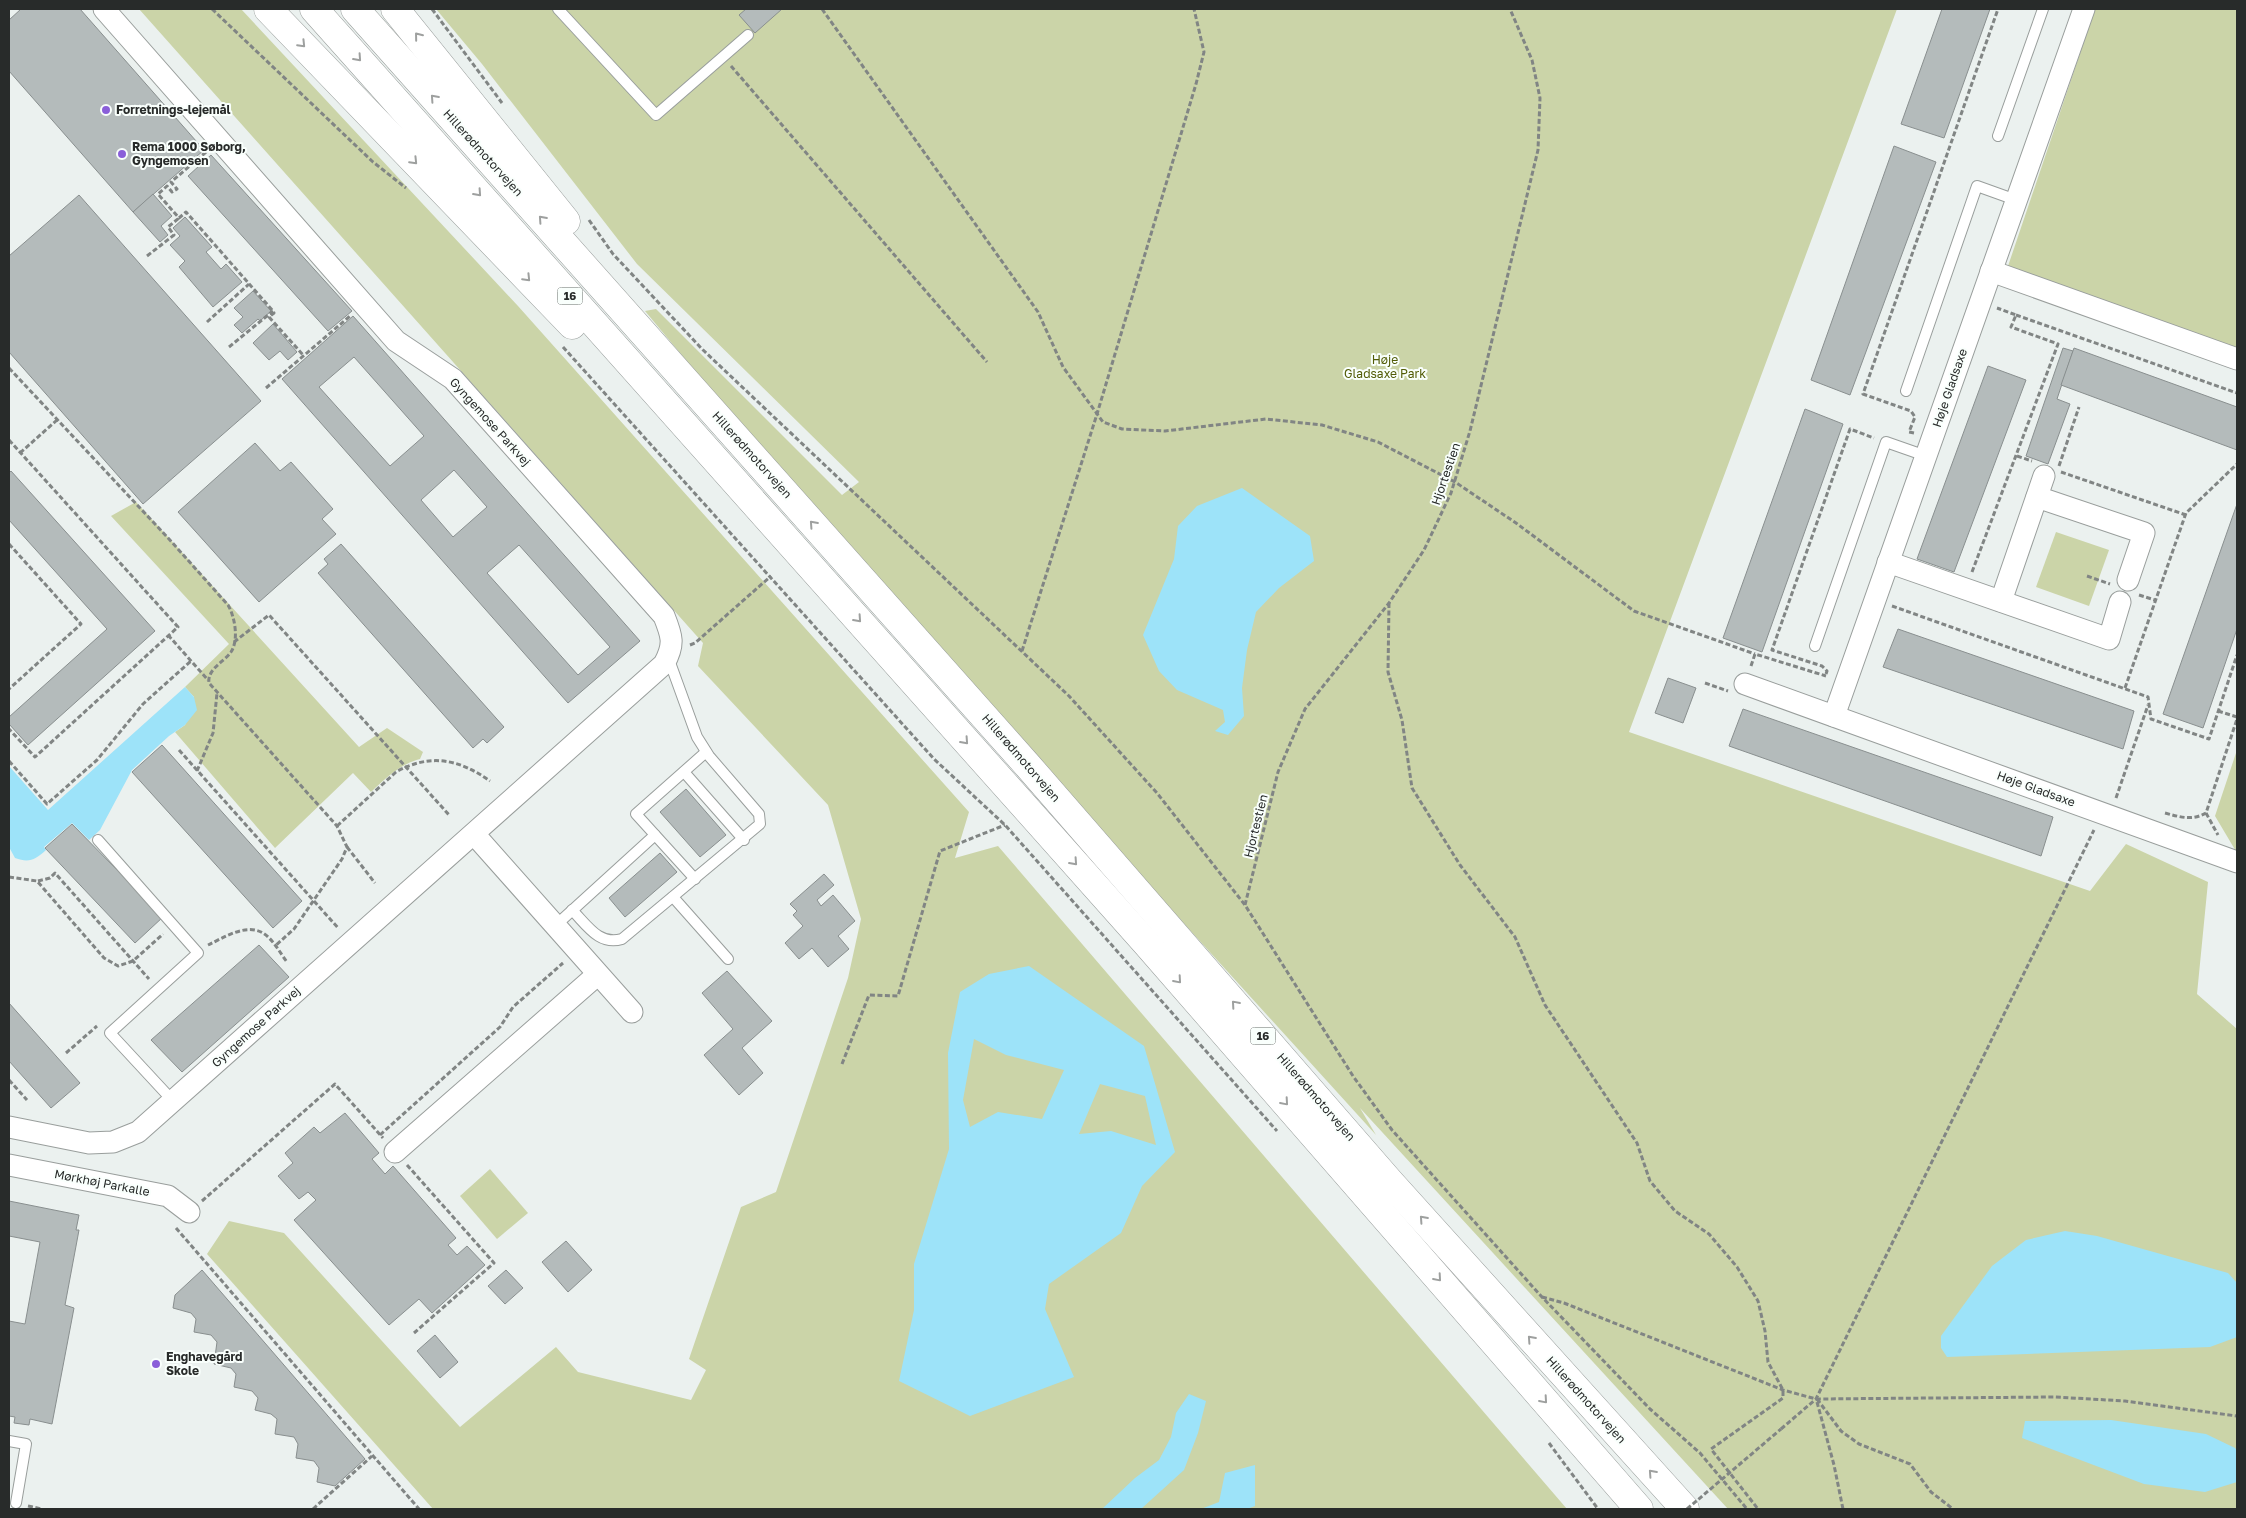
<svg xmlns="http://www.w3.org/2000/svg" width="2246" height="1518" font-family="'Golos Text',sans-serif">
<rect width="100%" height="100%" fill="#ebf1ef"/>
<g fill="#cbd4a8">
<polygon points="139,9 241,9 518,306 969,812 955,858 998,846 1567,1509 433,1509 207,1254 229,1221 284,1233 460,1427 556,1347 578,1372 691,1400 706,1370 689,1359 741,1207 776,1192 848,978 861,919 828,805 698,666 703,643"/>
<polygon points="436,9 1897,9 1629,732 2090,891 2126,844 2208,882 2197,994 2237,1029 2237,1509 1728,1509 1360,1108 1376,1135 940,655 798,495 645,311 656,309 842,495 859,482 637,264 482,64"/>
<polygon points="2095,9 2237,9 2237,354 2007,269"/>
<path d="M 136,502 L 359,747 L 387,728 L 423,752 L 420,759 C 400,764 386,778 371,792 L 353,773 L 275,848 L 175,732 L 185,725 L 194,697 L 185,687 L 229,644 L 111,516 Z"/>
<polygon points="2056,532 2109,550 2089,606 2036,587"/>
<polygon points="2237,750 2237,853 2215,816"/>
<polygon points="490,1169 528,1213 497,1239 460,1196"/>
</g>
<g fill="#9de3f9" fill-rule="evenodd">
<polygon points="1242,488 1310,536 1314,561 1279,588 1256,612 1247,650 1242,688 1244,716 1228,735 1215,731 1225,722 1223,710 1177,690 1159,671 1143,635 1174,559 1178,526 1197,506"/>
<path d="M 185,687 L 194,697 L 197,710 L 185,725 L 169,736 L 132,770 L 100,830 L 89,840 L 72,823 L 44,847 L 46,850 C 35,860 29,863 15,858 L 9,847 L 9,766 L 48,810 Z"/>
<path d="M 1029,966 L 1144,1046 L 1175,1152 L 1142,1186 L 1121,1233 L 1049,1284 L 1045,1309 L 1074,1377 L 970,1416 L 899,1381 L 914,1310 L 914,1264 L 949,1149 L 948,1053 L 960,992 L 989,974 ZM 974,1039 L 1006,1055 L 1064,1070 L 1042,1119 L 998,1112 L 970,1127 L 963,1100 ZM 1100,1084 L 1145,1096 L 1156,1145 L 1111,1131 L 1079,1134 Z"/>
<polygon points="2065,1231 2097,1236 2228,1273 2237,1283 2237,1337 2210,1347 1947,1357 1941,1348 1941,1336 1992,1266 2026,1240"/>
<polygon points="1189,1394 1206,1401 1198,1433 1184,1470 1141,1509 1102,1509 1135,1478 1159,1460 1171,1437 1176,1413"/>
<polygon points="2111,1420 2206,1434 2235,1448 2237,1451 2237,1482 2205,1492 2144,1484 2022,1438 2025,1421"/>
<polygon points="1255,1465 1255,1506 1247,1509 1201,1509 1219,1502 1225,1473"/>
</g>
<g fill="#b4bbbb" stroke="#898f8f" fill-rule="evenodd">
<polygon points="21,9 80,9 204,150 133,212 9,71 9,20"/>
<polygon points="746,9 782,9 755,33 739,15"/>
<polygon points="1942,9 1990,9 1944,138 1901,124"/>
<polygon points="1894,146 1936,162 1850,395 1811,380"/>
<polygon points="211,155 352,311 328,331 188,176"/>
<polygon points="153,194 172,216 161,226 168,235 160,242 133,212"/>
<polygon points="79,195 261,401 143,504 9,352 9,256"/>
<polygon points="185,217 212,247 206,252 221,269 226,264 242,282 213,307 179,267 185,261 170,245 180,236 173,228"/>
<polygon points="253,291 271,311 260,321 258,319 242,333 234,325 243,317 234,308"/>
<path d="M 353,316 L 640,641 L 568,703 L 282,379 ZM 354,357 L 424,436 L 390,466 L 319,387 ZM 454,470 L 487,507 L 453,537 L 421,500 ZM 519,545 L 610,647 L 578,675 L 487,573 Z"/>
<polygon points="273,324 297,352 288,360 280,351 269,360 253,343"/>
<polygon points="2063,348 2073,351 2057,399 2070,404 2048,464 2026,456"/>
<polygon points="2074,348 2237,407 2237,450 2061,385"/>
<polygon points="1988,366 2026,380 1954,572 1917,559"/>
<polygon points="1805,409 1843,424 1762,652 1723,638"/>
<polygon points="255,443 280,471 291,462 333,509 322,519 336,534 259,602 178,512"/>
<polygon points="11,471 155,631 28,745 9,724 9,717 107,629 9,520 9,473"/>
<polygon points="2237,504 2237,629 2203,728 2163,714"/>
<polygon points="341,544 504,727 487,743 483,739 473,748 318,573 328,564 324,559"/>
<polygon points="1898,629 2134,711 2123,749 1883,667"/>
<polygon points="1668,678 1696,688 1683,723 1655,713"/>
<polygon points="1743,709 2053,817 2041,856 1729,746"/>
<polygon points="162,745 302,901 273,928 132,772"/>
<polygon points="686,789 726,835 700,857 660,812"/>
<polygon points="72,824 163,917 135,943 45,848"/>
<polygon points="660,853 677,872 625,917 609,898"/>
<polygon points="824,874 834,885 817,900 821,906 833,895 855,921 838,936 849,949 828,967 812,948 799,959 785,943 803,926 793,915 797,911 790,904"/>
<polygon points="259,945 289,977 182,1072 151,1040"/>
<polygon points="727,971 772,1021 742,1048 763,1073 739,1095 704,1055 733,1029 702,993"/>
<polygon points="9,1003 80,1083 51,1108 9,1061"/>
<polygon points="345,1113 379,1153 372,1159 385,1174 393,1166 456,1238 448,1245 457,1255 467,1246 485,1265 432,1313 419,1299 389,1325 294,1220 316,1200 308,1192 299,1199 278,1176 293,1163 285,1153 314,1127 320,1133"/>
<polygon points="9,1201 79,1215 76,1230 79,1230 65,1305 74,1308 52,1424 30,1419 29,1425 14,1423 15,1417 9,1416 9,1321 25,1324 40,1242 9,1236"/>
<polygon points="566,1241 592,1270 568,1292 542,1262"/>
<polygon points="202,1270 365,1459 335,1486 317,1482 319,1468 314,1461 296,1458 298,1444 294,1437 275,1434 277,1419 271,1414 255,1410 258,1398 252,1391 234,1387 236,1374 231,1368 214,1364 217,1342 211,1335 194,1332 196,1319 191,1313 173,1308 175,1295"/>
<polygon points="506,1270 523,1288 505,1304 488,1286"/>
<polygon points="435,1335 458,1362 440,1378 417,1351"/>
</g>
<g fill="none" stroke-linecap="round" stroke-linejoin="round">
<defs>
<g id="service">
<polyline points="558,9 656,115 748,35"/>
<polyline points="1998,136 2043,9"/>
<polyline points="1906,391 1977,186 2016,200"/>
<polyline points="1815,646 1886,442 1926,456"/>
<polyline points="684,772 744,840"/>
<polyline points="98,840 198,953 110,1033 173,1101"/>
<polyline points="695,879 636,814 706,752"/>
<polyline points="673,897 728,959"/>
<path d="M 572,910 C 587,925 599,946 622,939 L 760,824 L 759,814 L 709,756 L 697,737 L 668,657"/>
<polyline points="555,926 655,835"/>
<polyline points="9,1441 26,1444 16,1503"/>
</g>
<g id="minor">
<polyline points="1991,271 2237,359"/>
<polyline points="2037,497 2144,533 2128,580"/>
<polyline points="1888,562 2109,639 2120,602"/>
<polyline points="2001,601 2044,476"/>
<polyline points="1745,684 2237,862"/>
<polyline points="1834,716 2084,9"/>
<polyline points="474,834 632,1012"/>
<path d="M 9,1127 L 89,1143 L 113,1142 L 138,1132 L 664,664 C 675,644 672,636 664,616 L 453,379 L 396,341 L 104,9"/>
<polyline points="395,1152 597,975"/>
<polyline points="9,1165 168,1196 189,1212"/>
</g>
<g id="motorway">
<polyline points="268,9 572,325"/>
<polyline points="314,9 1146,943 1639,1509"/>
<polyline points="355,9 1029,767 1389,1181 1685,1509"/>
<polyline points="395,9 566,221"/>
</g>
</defs>
<use href="#service" stroke="#999e9c" stroke-width="12"/>
<use href="#minor" stroke="#999e9c" stroke-width="23"/>
<use href="#motorway" stroke="#999e9c" stroke-width="29"/>
<g stroke="#818584" stroke-width="3" stroke-dasharray="5 2.5" stroke-linecap="butt">
<polyline points="212,9 373,162 406,188"/>
<polyline points="432,9 502,103"/>
<polyline points="822,9 1038,312 1063,367 1103,422 1122,429 1165,431 1266,419 1322,425 1378,442 1455,482 1516,523 1634,611 1755,654"/>
<polyline points="731,66 987,362"/>
<polyline points="206,152 171,182 177,189 172,192 167,186 158,194 179,218 186,212 273,311 274,313 269,317 304,356"/>
<polyline points="589,220 613,254 702,349 1069,696 1157,793 1245,905 1353,1076 1392,1130 1541,1296 1650,1409 1700,1453 1747,1509"/>
<polyline points="147,256 174,235 168,227 179,218"/>
<polyline points="2016,315 2237,393"/>
<polyline points="207,322 249,284"/>
<polyline points="229,347 273,311"/>
<polyline points="563,347 934,759 1005,825 1277,1131"/>
<path d="M 9,368 L 169,539 L 228,605 C 235,617 239,640 231,652 C 224,662 207,669 209,683 L 337,826 L 347,847 L 342,859 L 294,929 L 275,946"/>
<polyline points="266,388 350,316"/>
<polyline points="1914,433 1909,432 1915,417 1911,411 1863,394 1998,9"/>
<polyline points="9,440 178,627 35,757 9,729"/>
<polyline points="20,453 57,420"/>
<polyline points="2017,456 2032,461"/>
<polyline points="2059,466 2079,407"/>
<polyline points="2061,472 2186,515"/>
<polyline points="9,544 81,624 9,689"/>
<polyline points="1972,572 2058,344 2011,327 2016,315 1997,308"/>
<polyline points="2087,576 2110,584"/>
<polyline points="2139,595 2155,600"/>
<polyline points="1389,603 1388,672 1402,720 1412,788 1460,865 1515,937 1545,1005 1637,1143 1650,1181 1675,1211 1709,1234 1737,1267 1758,1301 1765,1331 1768,1362 1783,1390 1783,1398 1711,1449 1758,1509"/>
<polyline points="1892,606 2148,697 2151,719 2209,739 2237,655"/>
<polyline points="168,635 208,680"/>
<polyline points="234,642 269,615 450,816"/>
<polyline points="690,645 695,643 771,576"/>
<polyline points="1022,651 1097,414 1196,84 1204,52 1194,9"/>
<polyline points="1751,666 1755,654 1826,676"/>
<polyline points="1826,674 1827,671 1822,666 1772,650 1850,429 1874,438"/>
<polyline points="1705,683 1728,691"/>
<polyline points="2125,688 2186,513 2237,464"/>
<polyline points="2218,711 2237,717"/>
<polyline points="179,750 339,929"/>
<polyline points="9,761 47,804 97,760 143,704 191,661"/>
<polyline points="197,771 213,733 217,693"/>
<polyline points="2116,798 2148,705"/>
<path d="M 2165,813 C 2180,817 2192,821 2206,813 L 2237,719"/>
<polyline points="2206,813 2218,835"/>
<path d="M 337,826 L 396,772 C 430,753 459,759 490,781"/>
<polyline points="347,847 375,883"/>
<polyline points="9,877 37,881 104,958 118,966 133,961 163,934"/>
<polyline points="38,881 50,878 55,873 149,979"/>
<polyline points="1245,905 1278,772 1305,709 1389,603 1424,550 1451,493 1470,431 1538,150 1540,98 1532,60 1510,9"/>
<path d="M 208,945 C 223,938 244,924 261,932 C 272,937 280,953 287,962"/>
<polyline points="66,1053 97,1026"/>
<polyline points="842,1064 869,995 898,996 940,851 1005,825"/>
<polyline points="9,1080 27,1100"/>
<polyline points="380,1135 500,1027 513,1007 563,963"/>
<polyline points="407,1165 494,1263 414,1333"/>
<polyline points="202,1201 335,1084 383,1138"/>
<polyline points="176,1228 419,1509"/>
<polyline points="1542,1297 1564,1303 1783,1390 1816,1399 2055,1397 2125,1401 2237,1416"/>
<polyline points="1817,1399 1841,1431 1859,1444 1910,1464 1931,1492 1953,1509"/>
<polyline points="1817,1402 1834,1465 1843,1509"/>
<polyline points="1781,1429 1816,1399 2094,830"/>
<polyline points="1549,1443 1598,1509"/>
<polyline points="28,1506 42,1509"/>
<polyline points="313,1509 372,1456"/>
</g>
<use href="#service" stroke="#fff" stroke-width="10"/>
<use href="#minor" stroke="#fff" stroke-width="21"/>
<use href="#motorway" stroke="#fff" stroke-width="28"/>
<polyline stroke="#818584" stroke-width="3" stroke-dasharray="5 2.5" stroke-linecap="butt" points="1687,1509 1781,1429"/>
</g>
<defs><path id="oneway-chevron" d="M-2-3.5L2.5 0L-2 3.5" fill="none" stroke-width="1.6" stroke-linecap="round" stroke-linejoin="round" transform="scale(1.25)"/></defs>
<g stroke="#9ea09f">
<use href="#oneway-chevron" transform="translate(418 36) rotate(-129)"/>
<use href="#oneway-chevron" transform="translate(302 44) rotate(46)"/>
<use href="#oneway-chevron" transform="translate(358 58) rotate(48)"/>
<use href="#oneway-chevron" transform="translate(434 98) rotate(-132)"/>
<use href="#oneway-chevron" transform="translate(414 161) rotate(46)"/>
<use href="#oneway-chevron" transform="translate(478 193) rotate(48)"/>
<use href="#oneway-chevron" transform="translate(542 219) rotate(-132)"/>
<use href="#oneway-chevron" transform="translate(527 278) rotate(46)"/>
<use href="#oneway-chevron" transform="translate(813 524) rotate(-132)"/>
<use href="#oneway-chevron" transform="translate(858 619) rotate(48)"/>
<use href="#oneway-chevron" transform="translate(965 741) rotate(48)"/>
<use href="#oneway-chevron" transform="translate(1074 862) rotate(48)"/>
<use href="#oneway-chevron" transform="translate(1178 980) rotate(49)"/>
<use href="#oneway-chevron" transform="translate(1235 1004) rotate(-131)"/>
<use href="#oneway-chevron" transform="translate(1285 1102) rotate(49)"/>
<use href="#oneway-chevron" transform="translate(1423 1219) rotate(-132)"/>
<use href="#oneway-chevron" transform="translate(1438 1278) rotate(49)"/>
<use href="#oneway-chevron" transform="translate(1531 1339) rotate(-132)"/>
<use href="#oneway-chevron" transform="translate(1544 1400) rotate(49)"/>
<use href="#oneway-chevron" transform="translate(1652 1473) rotate(-132)"/>
</g>
<g fill="#8a5fd9" stroke="#f9fffc" stroke-width="2">
<circle cx="106" cy="110" r="5"/>
<circle cx="122" cy="154" r="5"/>
<circle cx="156" cy="1364" r="5"/>
</g>
<g text-anchor="middle" stroke-width="4" stroke-linejoin="round" paint-order="stroke">
<g fill="#f9fffc" stroke="#676b69" stroke-width="1">
<rect x="557.5" y="287.5" width="25" height="17" rx="4"/>
<rect x="1250.5" y="1027.5" width="25" height="17" rx="4"/>
</g>
<g font-size="11" font-weight="bold" fill="#282b2a">
<text x="570" y="300">16</text>
<text x="1263" y="1040">16</text>
</g>
<g font-size="12" font-weight="bold" fill="#282b2a" stroke="#f9fffc" text-anchor="start">
<text x="116" y="114">Forretnings-lejemål</text>
<text x="132" y="151">Rema 1000 Søborg,<tspan x="132" dy="14">Gyngemosen</tspan></text>
<text x="166" y="1361">Enghavegård<tspan x="166" dy="14">Skole</tspan></text>
</g>
<g font-size="12" fill="#282b2a" stroke="#f9fffc">
<text transform="translate(483 153) rotate(48)" y="4">Hillerødmotorvejen</text>
<text transform="translate(1950 388) rotate(-71)" y="4">Høje Gladsaxe</text>
<text transform="translate(490 422) rotate(48)" y="4">Gyngemose Parkvej</text>
<text transform="translate(752 455) rotate(48)" y="4">Hillerødmotorvejen</text>
<text transform="translate(1446 474) rotate(-71)" y="4">Hjortestien</text>
<text transform="translate(1021 758) rotate(49)" y="4">Hillerødmotorvejen</text>
<text transform="translate(2036 789) rotate(20)" y="4">Høje Gladsaxe</text>
<text transform="translate(1256 826) rotate(-76)" y="4">Hjortestien</text>
<text transform="translate(256 1027) rotate(-42)" y="4">Gyngemose Parkvej</text>
<text transform="translate(1316 1097) rotate(49)" y="4">Hillerødmotorvejen</text>
<text transform="translate(102 1183) rotate(11)" y="4">Mørkhøj Parkalle</text>
<text transform="translate(1586 1400) rotate(48)" y="4">Hillerødmotorvejen</text>
</g>
<g font-size="12" fill="#525c07" stroke="#f9fffc">
<text x="1385" y="364">Høje<tspan x="1385" dy="14">Gladsaxe Park</tspan></text>
</g>
</g>
<rect width="2246" height="1518" fill="none" stroke="#282b2a" stroke-width="20"/>
</svg>
